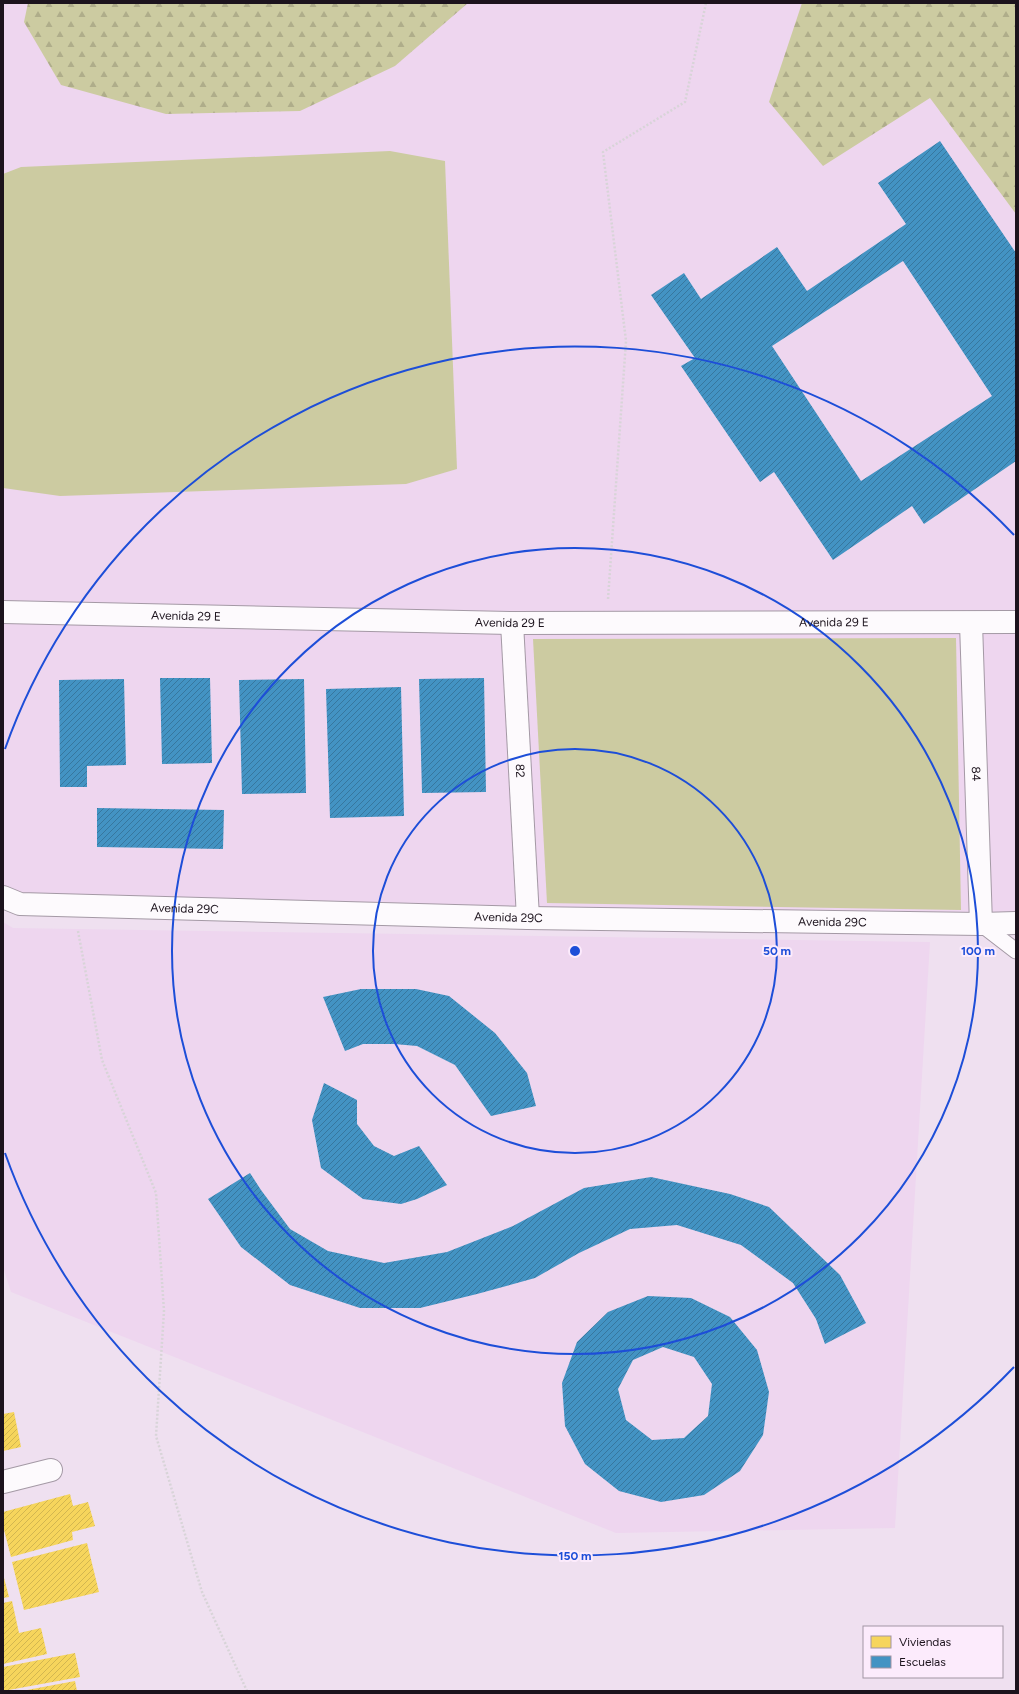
<svg xmlns="http://www.w3.org/2000/svg" width="1019" height="1694" font-family="Figtree,sans-serif">
<defs>
<pattern id="forest-firs" width="22" height="20" patternUnits="userSpaceOnUse"><rect width="22" height="20" fill="#cccba1"/><path d="M5 1l3.5 6h-7zM16 11l3.5 6h-7z" fill="#afad8a"/></pattern>
<pattern id="homes-hatch" width="6" height="6" patternUnits="userSpaceOnUse"><rect width="6" height="6" fill="#f6d55c"/><path d="M-1 1l2-2M0 6l6-6M5 7l2-2" fill="none" stroke="#d2b650"/></pattern>
<pattern id="schools-hatch" width="6" height="6" patternUnits="userSpaceOnUse"><rect width="6" height="6" fill="#4393c3"/><path d="M-1 1l2-2M0 6l6-6M5 7l2-2" fill="none" stroke="#37779e"/></pattern>
</defs>
<rect width="100%" height="100%" fill="#efe0f0"/>
<g fill="#eed6ef">
<polygon points="3,3 1016,3 1016,923 3,897"/>
<polygon points="3,922 13,928 930,942 895,1528 616,1533 11,1292 3,1267"/>
</g>
<g fill="url(#forest-firs)">
<polygon points="28,3 468,3 395,66 300,111 166,114 61,85 24,22"/>
<polygon points="802,3 1016,3 1016,214 930,98 823,166 769,102"/>
</g>
<g fill="#cccba1">
<polygon points="390,151 445,161 457,469 406,484 60,496 3,488 3,174 21,167"/>
<polygon points="956,638 961,910 547,903 533,639"/>
</g>
<g fill="url(#homes-hatch)">
<polygon points="14,1412 21,1447 3,1451 3,1414"/>
<polygon points="70,1494 73,1506 88,1502 95,1526 72,1532 73,1540 11,1557 3,1526 3,1512"/>
<polygon points="87,1543 99,1592 24,1610 12,1562"/>
<polygon points="3,1574 9,1597 3,1598"/>
<polygon points="12,1601 19,1633 41,1628 47,1654 3,1664 3,1603"/>
<polygon points="75,1653 80,1677 3,1691 3,1667"/>
<polygon points="75,1681 77,1691 27,1691 27,1690"/>
</g>
<g fill="url(#schools-hatch)" fill-rule="evenodd">
<path d="M 940,141 L 1016,253 L 1016,461 L 924,524 L 912,506 L 833,560 L 774,472 L 760,482 L 681,366 L 695,358 L 651,295 L 684,273 L 701,299 L 777,247 L 807,291 L 906,224 L 878,183 ZM 903,261 L 992,396 L 861,481 L 772,346 Z"/>
<polygon points="160,678 210,678 212,763 162,764"/>
<polygon points="484,678 486,792 422,793 419,679"/>
<polygon points="124,679 126,765 87,766 87,787 60,787 59,680"/>
<polygon points="304,679 306,793 242,794 239,680"/>
<polygon points="401,687 404,816 330,818 326,689"/>
<polygon points="97,808 224,810 223,849 97,847"/>
<polygon points="361,989 416,989 449,996 495,1033 527,1073 536,1106 491,1116 455,1065 417,1046 394,1044 363,1044 345,1051 323,997"/>
<polygon points="324,1083 357,1100 357,1124 374,1146 394,1156 419,1146 447,1185 417,1199 401,1204 363,1199 321,1168 312,1120"/>
<polygon points="250,1173 261,1190 290,1229 328,1251 384,1263 447,1252 513,1226 584,1188 651,1177 730,1194 769,1207 840,1275 866,1323 825,1344 816,1319 793,1283 741,1245 677,1225 630,1229 579,1253 535,1278 477,1294 420,1308 360,1308 290,1285 241,1247 208,1199"/>
<path d="M 648,1296 L 691,1298 L 730,1317 L 757,1350 L 769,1392 L 763,1435 L 740,1471 L 704,1495 L 661,1502 L 619,1491 L 585,1464 L 565,1426 L 562,1383 L 577,1342 L 608,1312 ZM 663,1347 L 694,1357 L 712,1384 L 708,1416 L 684,1438 L 652,1440 L 626,1420 L 618,1389 L 633,1360 Z"/>
</g>
<g fill="none" stroke-linecap="round" stroke-linejoin="round">
<defs>
<polyline id="lane" points="981,924 1016,951"/>
<g id="street">
<path id="s1" d="M 3,612 L 512,623 L 1016,622"/>
<path id="s2" d="M 512,623 L 528,918"/>
<path id="s3" d="M 971,623 L 981,924"/>
<path id="s4" d="M 3,897 L 20,904 L 528,918 L 981,924 L 1016,923"/>
<polyline points="3,1482 51,1470"/>
</g>
</defs>
<use href="#lane" stroke="#a499a5" stroke-width="17"/>
<use href="#street" stroke="#a499a5" stroke-width="24"/>
<g stroke="#d8d4d8" stroke-width="2.5" stroke-dasharray="2 2" stroke-linecap="butt">
<polyline points="608,599 626,341 603,152 685,102 706,3"/>
<polyline points="78,931 102,1060 156,1193 164,1311 156,1436 202,1592 247,1691"/>
</g>
<use href="#lane" stroke="#fdfafd" stroke-width="15"/>
<use href="#street" stroke="#fdfafd" stroke-width="22"/>
</g>
<g fill="none" stroke="#1d4ed8" stroke-width="2">
<circle cx="575" cy="951" r="202"/>
<circle cx="575" cy="951" r="403"/>
<path d="M1014 1367A605 605 0 0 1 5 1153M5 749A605 605 0 0 1 1014 535"/>
</g>
<g text-anchor="middle" stroke-width="4" stroke-linejoin="round" paint-order="stroke">
<g font-size="12" fill="#1c131d" stroke="#fcebfc">
<text dy="4" stroke="none"><textPath href="#s1" startOffset="183">Avenida 29 E</textPath></text>
<text dy="4" stroke="none"><textPath href="#s1" startOffset="507">Avenida 29 E</textPath></text>
<text dy="4" stroke="none"><textPath href="#s1" startOffset="831">Avenida 29 E</textPath></text>
<text dy="4" stroke="none"><textPath href="#s2" startOffset="148">82</textPath></text>
<text dy="4" stroke="none"><textPath href="#s3" startOffset="151">84</textPath></text>
<text dy="4" stroke="none"><textPath href="#s4" startOffset="183">Avenida 29C</textPath></text>
<text dy="4" stroke="none"><textPath href="#s4" startOffset="507">Avenida 29C</textPath></text>
<text dy="4" stroke="none"><textPath href="#s4" startOffset="831">Avenida 29C</textPath></text>
</g>
</g>
<circle cx="575" cy="951" r="6" fill="#1d4ed8" stroke="#fcebfc" stroke-width="2"/>
<g font-size="12" text-anchor="middle" font-weight="bold" fill="#1d4ed8" stroke="#fcebfc" stroke-width="4" stroke-linejoin="round" paint-order="stroke">
<text x="777" y="955">50 m</text>
<text x="978" y="955">100 m</text>
<text x="575" y="1560">150 m</text>
</g>
<rect width="1019" height="1694" fill="none" stroke="#1c131d" stroke-width="8"/>
<rect x="863" y="1626" width="140" height="52" fill="#fcebfc" stroke="#a295a3"/>
<rect x="871" y="1636" width="20" height="12" fill="#f6d55c" stroke="#a295a3"/>
<text x="899" y="1646" font-size="12" fill="#1c131d">Viviendas</text>
<rect x="871" y="1656" width="20" height="12" fill="#4393c3" stroke="#a295a3"/>
<text x="899" y="1666" font-size="12" fill="#1c131d">Escuelas</text>
</svg>
